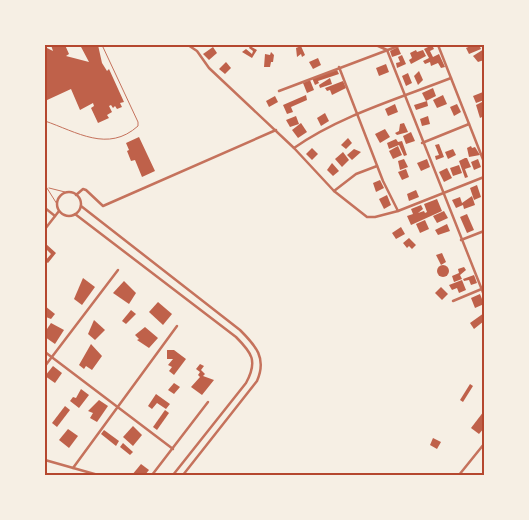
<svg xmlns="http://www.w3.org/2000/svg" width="529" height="520" font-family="Lato,sans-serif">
<rect width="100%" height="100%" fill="#f6efe4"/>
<g fill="#bf614a">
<polygon points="51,45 65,45 69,54 66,56 89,62 80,45 98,45 102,63 107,71 109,69 124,102 120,103 122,107 117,109 115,106 113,108 111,105 109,106 112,112 107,115 109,118 98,123 91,108 94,106 93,103 80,110 71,89 45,101 45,47 53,51"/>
<polygon points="432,45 434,49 430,51 433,57 439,54 445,67 441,68 438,63 431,66 430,62 425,64 423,61 429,58 424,49"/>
<polygon points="473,45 479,45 481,49 469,54 466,48"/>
<polygon points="250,46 257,50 252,58 242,52 246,49 252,54 253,51 249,48"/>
<polygon points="301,46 305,55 302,57 301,54 297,57 296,48"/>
<polygon points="213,47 217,53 209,60 203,54"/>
<polygon points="398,47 401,54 392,57 390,51"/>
<polygon points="484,49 484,60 478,62 473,56"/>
<polygon points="416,50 417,52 423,50 426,56 411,64 409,60 412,58 410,53"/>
<polygon points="271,52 274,55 273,62 271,62 270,67 264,67 265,54 270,55"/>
<polygon points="402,55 406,64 397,68 396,63 400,62 398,57"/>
<polygon points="318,58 321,65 313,69 309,62"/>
<polygon points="226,62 231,68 225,74 219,69"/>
<polygon points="386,64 389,72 379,76 376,68"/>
<polygon points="337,70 339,74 318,81 319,83 315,85 312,78"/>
<polygon points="419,71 423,80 418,85 414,76"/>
<polygon points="408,73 412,83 406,86 402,76"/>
<polygon points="330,78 332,84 320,88 319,85"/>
<polygon points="310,80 314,90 307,93 303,83"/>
<polygon points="343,81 346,88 332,95 330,90 327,91 325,88"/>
<polygon points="433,88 436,96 426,101 422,93"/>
<polygon points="483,92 484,100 476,103 473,96"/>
<polygon points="306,95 307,100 291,107 293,112 287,114 283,105"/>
<polygon points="443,95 447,104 437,108 433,100"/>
<polygon points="275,96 278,102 269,107 266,101"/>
<polygon points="427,101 428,106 416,110 414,105"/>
<polygon points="484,101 484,116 480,118 476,105"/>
<polygon points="395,104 398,112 388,116 385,109"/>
<polygon points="457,104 461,112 454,116 450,107"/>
<polygon points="325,113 329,121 321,126 317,118"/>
<polygon points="296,116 299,124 290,127 286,120"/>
<polygon points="428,116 430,124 422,126 420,119"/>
<polygon points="301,123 307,132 298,138 292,130"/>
<polygon points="404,123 408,132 397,135 395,133 399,131 400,124"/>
<polygon points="385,129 390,137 380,143 375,134"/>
<polygon points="411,132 415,141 406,144 403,136"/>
<polygon points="139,137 155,171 142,177 135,160 131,161 127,151 129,150 126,143"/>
<polygon points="348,138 352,143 346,149 341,145"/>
<polygon points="396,139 398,142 402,141 407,155 404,156 399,145 389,149 387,143"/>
<polygon points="439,144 444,157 436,160 435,156 439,155 435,145"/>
<polygon points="398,146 402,155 393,159 389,151"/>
<polygon points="471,146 472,148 475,147 480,155 469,157 467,148"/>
<polygon points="312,148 318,154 312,160 306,154"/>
<polygon points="354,149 361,152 352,160 347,155"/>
<polygon points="453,149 456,155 448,159 445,152"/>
<polygon points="343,152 349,160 342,167 335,159"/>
<polygon points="465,158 467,158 471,167 465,169 468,177 465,178 459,161"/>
<polygon points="404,159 408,167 400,170 398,161"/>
<polygon points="427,159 430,167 421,171 417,163"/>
<polygon points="478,159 481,167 474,170 471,162"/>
<polygon points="332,163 339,171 333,176 327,170"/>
<polygon points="459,165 462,173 453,176 450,168"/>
<polygon points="447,168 452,178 444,182 439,172"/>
<polygon points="406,169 409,177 402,180 398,172"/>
<polygon points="380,180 384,188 376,192 373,183"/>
<polygon points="477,185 481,197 474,200 470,188"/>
<polygon points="416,190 419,197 409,201 407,194"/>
<polygon points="387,195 391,205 384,209 379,199"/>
<polygon points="472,196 475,205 464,209 463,205 456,208 452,200 460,197 462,203"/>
<polygon points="437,199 442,211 411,225 407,216 413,214 411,209 421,205 423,209 418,213 424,211 425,213 427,212 424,204"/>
<polygon points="444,211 448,218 437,223 433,216"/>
<polygon points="467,214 474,230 467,233 460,217"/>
<polygon points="425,220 429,229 420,233 416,224"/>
<polygon points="447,224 450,231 438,235 435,230"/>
<polygon points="401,227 405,234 396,239 392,233"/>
<polygon points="409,238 416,245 412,249 409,246 407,248 403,243"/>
<polygon points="46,244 56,253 48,263 45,261 51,254 45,248"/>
<polygon points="442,253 446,262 441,265 436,255"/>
<circle cx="443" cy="271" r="6"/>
<polygon points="464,267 466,270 460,275 462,279 454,282 452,276 459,273 458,269"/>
<polygon points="474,275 477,283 471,285 469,280 464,281 463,279"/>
<polygon points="83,278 95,287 82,305 74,299"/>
<polygon points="462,280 466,290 459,293 457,288 452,290 449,285"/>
<polygon points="124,281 136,293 129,304 113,293"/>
<polygon points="441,287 448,294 442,300 435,293"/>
<polygon points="480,294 484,304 475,308 471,298"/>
<polygon points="158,302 172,314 163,325 149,312"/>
<polygon points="45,306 55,314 51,319 46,317"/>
<polygon points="131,310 136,314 126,324 122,321"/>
<polygon points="484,313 484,321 474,329 470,323"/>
<polygon points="94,320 105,330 95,340 88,334"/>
<polygon points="51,323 64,330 55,344 45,337 45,332"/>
<polygon points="145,327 158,338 149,348 137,340 139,339 135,335"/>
<polygon points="91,344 102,356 92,370 86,366 84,369 79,365"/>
<polygon points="167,350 174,350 186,359 174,375 169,371 172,367 168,365 173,359 167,359"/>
<polygon points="200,364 204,366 201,370 205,374 203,376 214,380 202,395 191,387 200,377 198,375 200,372 196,369"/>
<polygon points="53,366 62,373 55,383 45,376"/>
<polygon points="174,383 180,387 174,394 168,390"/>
<polygon points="470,384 473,386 463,402 460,400"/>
<polygon points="81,389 89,395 79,408 70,401 73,397 76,398"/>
<polygon points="156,394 170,404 166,409 157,403 152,409 148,406"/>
<polygon points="99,400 108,406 97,422 90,418 93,413 88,411"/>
<polygon points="65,406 70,410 57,427 52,423"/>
<polygon points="165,410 169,413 157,430 153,427"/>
<polygon points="484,411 484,428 479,434 471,428"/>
<polygon points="133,426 142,435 133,446 123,437"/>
<polygon points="68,429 78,436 69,448 59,440"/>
<polygon points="104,430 119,441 116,446 101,434"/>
<polygon points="433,438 441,442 437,449 430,445"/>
<polygon points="123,443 133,452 130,455 120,447"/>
<polygon points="141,464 149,470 145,475 132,475"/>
</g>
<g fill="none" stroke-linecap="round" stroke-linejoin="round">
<g stroke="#c5725c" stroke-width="1">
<path d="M 45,121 C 77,132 108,153 138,126 L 138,122 L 102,45"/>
<polyline points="45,185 57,204"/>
<polyline points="49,188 65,192"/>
</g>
<g stroke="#c5725c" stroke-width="2.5">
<polyline points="188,45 197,51 209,68 294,148 334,191 367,217 375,217 398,211 484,177"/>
<polyline points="376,45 387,50 484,295"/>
<polyline points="438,45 484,162"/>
<polyline points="339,67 383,181 398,211"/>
<polyline points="279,91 401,45"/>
<polyline points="422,143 469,124"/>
<path d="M 294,148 C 339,116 400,98 451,78"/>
<polyline points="334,191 356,174 377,166"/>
<circle cx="69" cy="204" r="12"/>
<polyline points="76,195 83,189 86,190 103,206 276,130"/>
<path d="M 81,206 L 240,330 C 256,346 267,358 257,381 L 183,475"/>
<polyline points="45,208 55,216"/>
<path d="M 75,214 L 236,337 C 252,353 258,361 246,383 L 173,475"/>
<polyline points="45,229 59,211"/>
<polyline points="461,240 484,231"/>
<polyline points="453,301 484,288"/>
<polyline points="45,352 173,449"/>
<polyline points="45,366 118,270"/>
<polyline points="45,460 98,475"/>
<polyline points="73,468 177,326"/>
<polyline points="152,475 208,402"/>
<polyline points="459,475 484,444"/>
</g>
</g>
<rect width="529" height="520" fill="none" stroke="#f6efe4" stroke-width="92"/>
<rect x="46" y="46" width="437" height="428" fill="none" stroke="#b5482f" stroke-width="2"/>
</svg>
